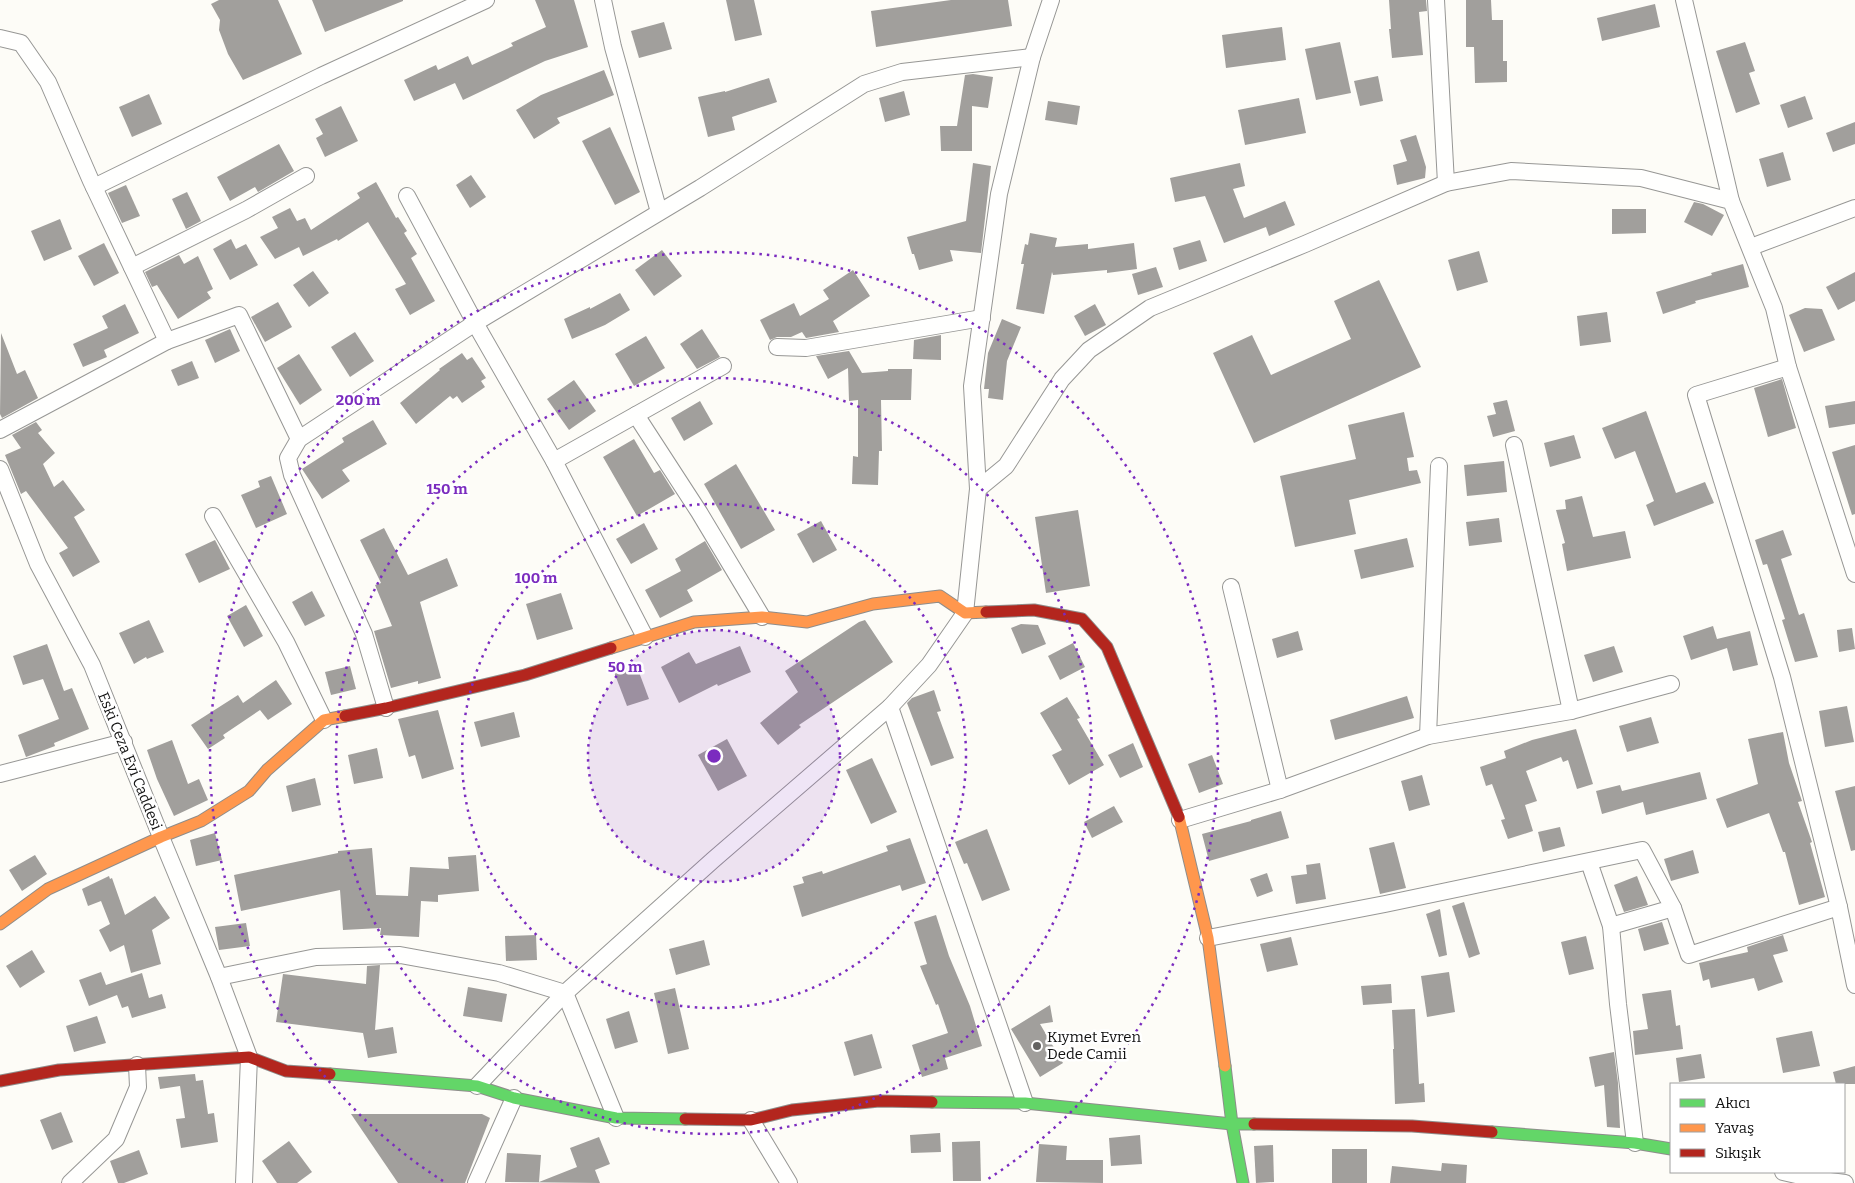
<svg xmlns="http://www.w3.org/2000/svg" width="1855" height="1183" font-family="Bitter,serif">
<rect width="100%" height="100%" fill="#fdfcf7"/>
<g fill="#a19f9c">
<polygon points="219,0 278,0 302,54 243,80 228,54 219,30 220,20 211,4"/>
<polygon points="312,0 403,0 403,1 325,32"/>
<polygon points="535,0 574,0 588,47 545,61 463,100 455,83 414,101 404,80 436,65 438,70 468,56 472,65 513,46 511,43 546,27"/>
<polygon points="726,0 754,0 762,35 735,41"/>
<polygon points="951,0 1008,0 1012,26 876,47 871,11"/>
<polygon points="1389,0 1426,0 1427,11 1419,12 1423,55 1392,58 1389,29 1391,29"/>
<polygon points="1466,0 1491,0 1492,20 1503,20 1503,61 1507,61 1507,82 1475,83 1474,47 1466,47"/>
<polygon points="1655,4 1660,27 1602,41 1597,18"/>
<polygon points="664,22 672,49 639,58 631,31"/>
<polygon points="1282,27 1286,60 1226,68 1222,35"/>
<polygon points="1340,42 1351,93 1316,100 1305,49"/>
<polygon points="1745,42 1755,71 1749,73 1760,104 1736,113 1716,51"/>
<polygon points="604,70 614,95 557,118 560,123 534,139 516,110 541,95"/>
<polygon points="973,74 993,77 988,108 972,106 972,151 941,151 940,126 957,126 965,75"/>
<polygon points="1378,76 1383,101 1360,106 1354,81"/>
<polygon points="769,78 777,102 732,117 735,130 708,137 698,97 725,91 725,92"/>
<polygon points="904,91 910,115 885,122 879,98"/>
<polygon points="149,94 162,124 132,137 119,107"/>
<polygon points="1805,96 1813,119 1788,128 1780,105"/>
<polygon points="1299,98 1306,133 1245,145 1238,110"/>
<polygon points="1048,101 1080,106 1077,125 1045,120"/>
<polygon points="341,106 358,141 325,157 316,138 323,134 315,119"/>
<polygon points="1855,122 1855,144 1833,152 1826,133"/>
<polygon points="610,127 640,192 615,205 582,141"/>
<polygon points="1416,135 1426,167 1425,178 1397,185 1393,165 1407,161 1400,140"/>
<polygon points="279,144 294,171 258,192 255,187 230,201 217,177"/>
<polygon points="1783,152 1791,180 1767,187 1759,159"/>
<polygon points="973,163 991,166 981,253 950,250 953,261 919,270 914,254 912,254 907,237 966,221"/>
<polygon points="1240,163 1245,186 1233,189 1244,218 1285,201 1295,225 1269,236 1266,227 1224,243 1205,196 1175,202 1170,178"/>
<polygon points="471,175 486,197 470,208 456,185"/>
<polygon points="376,182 396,218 398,217 407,231 404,233 417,254 411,258 435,301 410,315 395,289 406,284 368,222 338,241 337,239 303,256 299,247 275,259 260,237 278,228 272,217 290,208 297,221 305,218 311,230 360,198 357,193"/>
<polygon points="126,185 140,216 122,223 108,193"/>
<polygon points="187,192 201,221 186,229 172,199"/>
<polygon points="1694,202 1703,204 1724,215 1712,236 1684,222"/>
<polygon points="1612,209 1646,209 1646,233 1612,234"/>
<polygon points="60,219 72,249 44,261 31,231"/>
<polygon points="1030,233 1057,238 1055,247 1088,244 1088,249 1134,243 1137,269 1107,273 1107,270 1053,275 1052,272 1044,314 1016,309 1024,264 1021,264 1025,244 1028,245"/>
<polygon points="231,239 236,249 246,244 258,265 230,280 213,249"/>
<polygon points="1200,240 1207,261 1179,270 1173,248"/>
<polygon points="104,243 119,273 94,286 78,256"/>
<polygon points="662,250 682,276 654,296 635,270"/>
<polygon points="1479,251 1488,282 1457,291 1448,260"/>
<polygon points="179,255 184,264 198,256 213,289 207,292 211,298 178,319 157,285 152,287 145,272"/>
<polygon points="1743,264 1749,287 1695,301 1696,303 1663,314 1656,292 1712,275 1711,273"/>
<polygon points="1156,267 1163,287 1138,295 1132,274"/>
<polygon points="853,270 870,296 833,321 839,332 806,338 802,332 791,337 777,337 770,340 760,320 794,303 800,316 829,299 823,290"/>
<polygon points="313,271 329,293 309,307 293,285"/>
<polygon points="1855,272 1855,301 1838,310 1826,287"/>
<polygon points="1379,280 1421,367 1254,443 1213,353 1252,335 1271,375 1351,339 1334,301"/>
<polygon points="620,293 630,310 605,325 572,339 564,319 590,307 590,309"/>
<polygon points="278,302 292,327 265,342 251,317"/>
<polygon points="125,304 139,333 104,350 107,357 83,367 73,344 108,328 102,316"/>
<polygon points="1095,304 1106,325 1085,336 1074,316"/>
<polygon points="1805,308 1822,309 1835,340 1804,352 1789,315"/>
<polygon points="1607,312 1611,342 1580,346 1577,316"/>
<polygon points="1002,319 1021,327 1007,361 1003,400 988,398 989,389 984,389 988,353"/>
<polygon points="230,329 240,351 215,363 205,340"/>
<polygon points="702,329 720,357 697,369 680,344"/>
<polygon points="355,332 374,361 350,377 331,347"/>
<polygon points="1,333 17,374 25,370 38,398 2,418 0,414"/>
<polygon points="941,335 941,360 913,359 914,340"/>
<polygon points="646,336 665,368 634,386 615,354"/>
<polygon points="849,351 862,373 888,371 888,369 912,369 911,400 881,400 882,451 879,451 878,485 852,484 853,456 858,457 858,400 849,401 848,368 828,379 816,356"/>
<polygon points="462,353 467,360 472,357 486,378 481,381 485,387 462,403 457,396 453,399 450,396 416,424 400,403 440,370 439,369"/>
<polygon points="299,354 322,390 300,405 277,368"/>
<polygon points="192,361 199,378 178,386 171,370"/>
<polygon points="1782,379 1796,428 1768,437 1754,388"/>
<polygon points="574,380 596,411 569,430 547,399"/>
<polygon points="1507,400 1515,431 1493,437 1487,416 1496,414 1493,403"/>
<polygon points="700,401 713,424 684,441 671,418"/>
<polygon points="1855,401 1855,424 1829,428 1825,406"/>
<polygon points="1646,411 1676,493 1705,482 1714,503 1654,526 1646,505 1654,501 1635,451 1615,459 1602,428"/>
<polygon points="1404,412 1414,457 1407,458 1409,471 1417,470 1421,483 1349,500 1356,534 1295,547 1280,476 1356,459 1348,425"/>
<polygon points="373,420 387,444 342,470 350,481 322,499 302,469 344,442 342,438"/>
<polygon points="36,422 42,430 38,433 55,453 43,464 54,487 63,480 85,510 74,517 100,562 73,577 59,553 68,548 26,491 21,494 5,455 21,448 12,435"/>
<polygon points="1574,435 1581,458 1550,467 1544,443"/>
<polygon points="634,439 654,473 660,470 675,494 637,516 603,457"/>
<polygon points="1855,445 1855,514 1852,515 1832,452"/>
<polygon points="1504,461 1507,492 1467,496 1464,465"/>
<polygon points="736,464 775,530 741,549 704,484"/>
<polygon points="271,476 287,514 256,528 241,495 260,487 258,481"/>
<polygon points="1582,496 1593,537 1625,531 1631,558 1567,571 1562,544 1565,543 1556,510 1566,509 1565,500"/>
<polygon points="1078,510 1090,586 1046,593 1035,517"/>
<polygon points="1499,518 1502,542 1469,546 1466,522"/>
<polygon points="821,521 837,550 813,563 797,534"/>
<polygon points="644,523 658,549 631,564 616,539"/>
<polygon points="384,528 408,575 447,558 458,586 420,602 441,678 418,684 418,681 391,688 374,631 392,626 375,585 381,583 360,540"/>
<polygon points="1783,530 1792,555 1781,559 1799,615 1804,613 1818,657 1795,662 1782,620 1785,619 1767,564 1763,565 1755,540"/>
<polygon points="1407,538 1414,567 1361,579 1354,550"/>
<polygon points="215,540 230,569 199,583 185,554"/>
<polygon points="705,541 722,570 687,590 693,601 660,618 645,590 681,571 675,559"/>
<polygon points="312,591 325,616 305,626 292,602"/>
<polygon points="561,593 573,629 537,640 526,604"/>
<polygon points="246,605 263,636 244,647 227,616"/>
<polygon points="149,620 164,652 147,659 146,657 134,664 119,633"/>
<polygon points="865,620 893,662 799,725 801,727 778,745 760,723 798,692 785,671 859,622"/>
<polygon points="1021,624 1038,625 1046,644 1022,654 1011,628"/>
<polygon points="1713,626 1717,639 1750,631 1758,665 1733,671 1727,648 1691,660 1683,636"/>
<polygon points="1852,628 1855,649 1839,652 1837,630"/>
<polygon points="1298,631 1303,650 1277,658 1272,639"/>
<polygon points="1073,643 1085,667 1060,680 1048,656"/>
<polygon points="47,644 64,691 72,688 89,729 54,743 55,746 26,757 18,735 59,719 43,679 23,685 13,656"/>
<polygon points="740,646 751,672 718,686 717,684 679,703 661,667 689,652 696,664"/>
<polygon points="1614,646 1623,672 1593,682 1584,655"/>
<polygon points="636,664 649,699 627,706 614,672"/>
<polygon points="350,666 356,689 331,695 325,672"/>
<polygon points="276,680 292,704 268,720 260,710 223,735 225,738 208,749 191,725 238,695 243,703"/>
<polygon points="934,690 941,711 937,712 954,758 931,766 907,703 912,698"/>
<polygon points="1407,696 1414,718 1335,740 1330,720"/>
<polygon points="1067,697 1080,718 1077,719 1104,765 1069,785 1052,755 1062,750 1040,713"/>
<polygon points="1847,706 1854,742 1825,747 1819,711"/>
<polygon points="438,710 454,769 422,779 415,755 409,757 398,719"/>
<polygon points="514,712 520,737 481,747 474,722"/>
<polygon points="1651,717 1659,743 1627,752 1619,726"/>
<polygon points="1576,729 1593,784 1577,789 1568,760 1563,762 1561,757 1526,771 1537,801 1525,805 1533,831 1508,839 1501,820 1505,819 1492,784 1486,786 1480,767 1506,758 1504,751 1532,740"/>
<polygon points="1783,732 1789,763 1802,801 1798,802 1812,842 1810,843 1825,897 1799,905 1785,852 1783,852 1769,813 1727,828 1716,799 1758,784 1748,739"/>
<polygon points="727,739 747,776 718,791 698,755"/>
<polygon points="172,740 188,784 199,779 208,800 174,816 157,779 147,750"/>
<polygon points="1133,743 1143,767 1120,778 1108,755"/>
<polygon points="377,748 383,778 354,784 348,755"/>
<polygon points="1212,755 1223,784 1199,793 1188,764"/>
<polygon points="872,758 897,812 871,824 846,770"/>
<polygon points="1700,772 1707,799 1646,815 1643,802 1602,814 1596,791 1620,785 1622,791"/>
<polygon points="1422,775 1430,805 1409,811 1401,781"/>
<polygon points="315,778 321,805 292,812 286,786"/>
<polygon points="1855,786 1855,850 1851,851 1835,791"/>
<polygon points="1114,806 1123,822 1092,838 1084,822"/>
<polygon points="1281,811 1289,838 1209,861 1202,834 1251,821 1251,820"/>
<polygon points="1560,827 1565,846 1543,852 1538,832"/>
<polygon points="987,829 1010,890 982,901 967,863 964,864 955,842"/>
<polygon points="215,833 222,860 196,866 190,840"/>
<polygon points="910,838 926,883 902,891 900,885 802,917 793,886 804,883 802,877 822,871 823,874 888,851 886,846"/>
<polygon points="1394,842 1406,888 1380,894 1369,848"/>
<polygon points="372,848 376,895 408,896 410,867 449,869 448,857 476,855 479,891 438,895 438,902 421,901 419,937 380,935 381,928 343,930 340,890 241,911 234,875 338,853 338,851"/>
<polygon points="1693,850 1699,873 1671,881 1664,859"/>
<polygon points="35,855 47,874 22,891 9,870"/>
<polygon points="1320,863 1326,899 1296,904 1291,876 1307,874 1306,865"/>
<polygon points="1267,873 1273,891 1257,897 1250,879"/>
<polygon points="109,876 110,879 112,878 125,915 155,896 170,918 152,930 161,964 131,973 124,945 110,952 99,930 110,924 101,901 88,906 82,889"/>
<polygon points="1637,876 1648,905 1624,912 1614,885"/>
<polygon points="1464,902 1480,954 1469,958 1452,906"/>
<polygon points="1440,909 1447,955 1439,957 1426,914"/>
<polygon points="936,915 949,956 970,1006 982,1046 945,1058 948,1069 922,1077 912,1045 948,1033 938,1004 936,1005 920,966 927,964 914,922"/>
<polygon points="1662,922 1669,944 1644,951 1638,929"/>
<polygon points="246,923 250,946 219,950 215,927"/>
<polygon points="536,935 537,960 506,961 505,936"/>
<polygon points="1783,935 1788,951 1773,955 1783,982 1758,991 1754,978 1711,988 1709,979 1703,981 1699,963 1748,952 1747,947"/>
<polygon points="1586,936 1594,969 1569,975 1561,942"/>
<polygon points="1291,937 1298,965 1267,972 1260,944"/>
<polygon points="704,940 710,965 676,975 669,949"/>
<polygon points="32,950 45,972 20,988 6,966"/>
<polygon points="380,965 375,1030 393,1027 397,1053 368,1058 363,1033 276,1022 283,974 366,984 367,966"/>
<polygon points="101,972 106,985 142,973 149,998 162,994 166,1008 132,1018 128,1006 122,1008 117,995 89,1006 79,980"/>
<polygon points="1449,972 1455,1012 1427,1017 1421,976"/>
<polygon points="1391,984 1392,1003 1363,1005 1361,986"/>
<polygon points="468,987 507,994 502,1022 463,1016"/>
<polygon points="675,988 689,1049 668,1054 654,993"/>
<polygon points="1671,990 1676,1026 1680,1025 1683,1049 1635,1055 1633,1031 1648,1029 1642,994"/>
<polygon points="1050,1005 1053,1022 1040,1024 1063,1063 1040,1077 1011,1029"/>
<polygon points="1415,1009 1419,1084 1424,1083 1425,1102 1395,1104 1393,1049 1394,1049 1392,1010"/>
<polygon points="629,1011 638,1042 615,1049 606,1019"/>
<polygon points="97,1016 106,1043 74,1052 66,1026"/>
<polygon points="1812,1031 1820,1066 1783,1073 1776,1038"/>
<polygon points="872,1034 882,1068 854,1076 844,1042"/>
<polygon points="1614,1052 1618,1083 1620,1128 1607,1127 1604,1085 1595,1087 1589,1057"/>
<polygon points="1701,1054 1705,1078 1679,1082 1676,1058"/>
<polygon points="1855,1066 1855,1084 1836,1084 1833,1072"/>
<polygon points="195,1074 196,1081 203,1080 208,1114 214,1113 218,1142 181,1148 176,1119 185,1118 180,1086 160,1089 158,1077"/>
<polygon points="61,1112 73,1142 52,1150 40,1120"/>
<polygon points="351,1114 482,1114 490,1118 465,1183 398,1183"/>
<polygon points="940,1133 941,1152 911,1153 910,1135"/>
<polygon points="1140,1135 1142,1164 1111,1166 1109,1138"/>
<polygon points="599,1137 610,1164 595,1170 600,1183 505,1182 507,1153 541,1155 539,1182 577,1167 570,1148"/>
<polygon points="289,1141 312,1172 297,1183 277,1183 262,1161"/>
<polygon points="980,1141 981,1181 953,1181 952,1142"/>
<polygon points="1039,1144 1067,1146 1066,1160 1103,1160 1103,1183 1036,1182"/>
<polygon points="1273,1145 1274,1182 1256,1183 1254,1146"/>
<rect x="1332" y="1149" width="35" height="34"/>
<polygon points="139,1150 148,1174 124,1183 118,1183 110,1161"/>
<polygon points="1442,1163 1467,1165 1466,1183 1390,1183 1392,1166 1441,1171"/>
</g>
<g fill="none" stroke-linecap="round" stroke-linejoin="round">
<defs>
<g id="street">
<polyline points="603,0 613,47 659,212"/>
<polyline points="1436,0 1446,183"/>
<polyline points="1684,0 1731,201"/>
<polyline points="0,38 21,43 48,82 91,181 167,341"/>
<polyline points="94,187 321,76 486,0"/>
<polyline points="407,196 475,323 554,461 645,637"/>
<polyline points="1751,247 1855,208"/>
<polyline points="132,267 246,210 306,176"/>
<polyline points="777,347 806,348 982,318"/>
<polyline points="1788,367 1696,395 1782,677 1839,907 1855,985"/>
<polyline points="636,415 699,512 762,617"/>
<polyline points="0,430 167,341 239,315 299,439"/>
<polyline points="1514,445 1571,711"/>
<polyline points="554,461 723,366"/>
<polyline points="0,469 38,564 92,665 161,837 219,977 249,1057 244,1183"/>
<polyline points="978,489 1006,466 1062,379 1089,350 1150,308 1305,244 1446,183 1511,171 1641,178 1731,201 1774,308 1788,367 1855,574"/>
<polyline points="213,516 286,642 324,720"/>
<polyline points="1231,587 1280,790"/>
<polyline points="890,707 1025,1103"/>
<polyline points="386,708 364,634 292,475 288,458 299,439 475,323 700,188 864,84 902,72 1032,57"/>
<polyline points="1428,736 1439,466"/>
<polyline points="0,774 124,742"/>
<polyline points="1180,820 1280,790 1428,736 1571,711 1671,684"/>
<polyline points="1589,862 1611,926 1618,1004 1635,1143"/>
<polyline points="1673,908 1689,955 1839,907"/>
<polyline points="1208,938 1385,904 1642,850 1673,908 1611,926"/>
<polyline points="219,977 316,957 400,955 499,973 565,993 616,1118"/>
<polyline points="477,1086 565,993 713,860 890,707 929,665 965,613 978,489 972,386 999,194 1032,57 1051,0"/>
<polyline points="751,1120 789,1183"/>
<polyline points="1783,1172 1814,1179 1845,1183"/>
<polyline points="70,1183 116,1139 138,1087 137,1065"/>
<polyline points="476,1183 514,1098"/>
</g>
<g id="fast">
<polyline points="1225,1066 1232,1124 1243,1183"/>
<polyline points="330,1074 477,1086 514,1098 616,1118 685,1119"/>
<polyline points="932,1102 1025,1103 1232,1124 1254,1124"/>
<polyline points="1492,1132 1635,1143 1671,1149"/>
</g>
<g id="slow">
<polyline points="611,648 694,622 762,617 807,622 873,604 940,596 965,613 986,612"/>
<polyline points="1179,817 1208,938 1225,1066"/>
<polyline points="0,924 48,889 161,837 201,821 249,791 267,770 324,720 345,716"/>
</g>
<g id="jam">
<polyline points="986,612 1034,610 1082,619 1107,647 1179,817"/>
<polyline points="345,716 386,708 525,675 611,648"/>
<polyline points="0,1081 59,1070 249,1057 286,1071 330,1074"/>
<polyline points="685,1119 751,1120 792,1110 879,1101 932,1102"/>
<polyline points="1254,1124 1412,1126 1492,1132"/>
</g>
</defs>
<use href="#street" stroke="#979795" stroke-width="18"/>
<use href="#fast" stroke="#8e8d8b" stroke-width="13"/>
<use href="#slow" stroke="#8e8d8b" stroke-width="13"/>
<use href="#jam" stroke="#8e8d8b" stroke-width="13"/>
<use href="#street" stroke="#fffffe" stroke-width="16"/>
<use href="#fast" stroke="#63d668" stroke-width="11"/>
<use href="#slow" stroke="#ff974d" stroke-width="11"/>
<use href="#jam" stroke="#b3261e" stroke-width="11"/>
</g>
<circle cx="714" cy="756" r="126" fill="#7b2cbf" fill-opacity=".12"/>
<g fill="none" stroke="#7b2cbf" stroke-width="2.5" stroke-dasharray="2.5 5">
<circle cx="714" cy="756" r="126"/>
<circle cx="714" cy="756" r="252"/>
<circle cx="714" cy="756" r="378"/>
<path d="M443 1181A504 504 0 1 1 985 1181"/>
</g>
<circle fill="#646362" stroke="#fff" stroke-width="2" cx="1037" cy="1046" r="5"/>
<g text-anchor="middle" stroke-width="5" stroke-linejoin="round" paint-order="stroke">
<g font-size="15" fill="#111" stroke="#fff">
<text transform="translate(130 761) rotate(68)" y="5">Eski Ceza Evi Caddesi</text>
</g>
<g font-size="15" fill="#111" stroke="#fff" text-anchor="start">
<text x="1047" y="1042">Kıymet Evren<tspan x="1047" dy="17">Dede Camii</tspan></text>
</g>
</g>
<circle cx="714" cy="756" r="8" fill="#7b2cbf" stroke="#fff" stroke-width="2.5"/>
<g font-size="15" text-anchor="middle" font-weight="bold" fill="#7b2cbf" stroke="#fff" stroke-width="5" stroke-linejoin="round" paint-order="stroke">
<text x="358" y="405">200 m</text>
<text x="447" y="494">150 m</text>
<text x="536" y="583">100 m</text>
<text x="625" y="672">50 m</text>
</g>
<rect x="1670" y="1083" width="175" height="90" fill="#ffffff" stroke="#a0a0a0"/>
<rect x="1680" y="1099" width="25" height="8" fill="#63d668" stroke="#a0a0a0"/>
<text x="1715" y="1108" font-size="15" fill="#111111">Akıcı</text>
<rect x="1680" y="1124" width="25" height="8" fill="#ff974d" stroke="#a0a0a0"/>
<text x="1715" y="1133" font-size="15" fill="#111111">Yavaş</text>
<rect x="1680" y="1149" width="25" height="8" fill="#b3261e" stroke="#a0a0a0"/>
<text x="1715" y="1158" font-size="15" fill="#111111">Sıkışık</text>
</svg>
